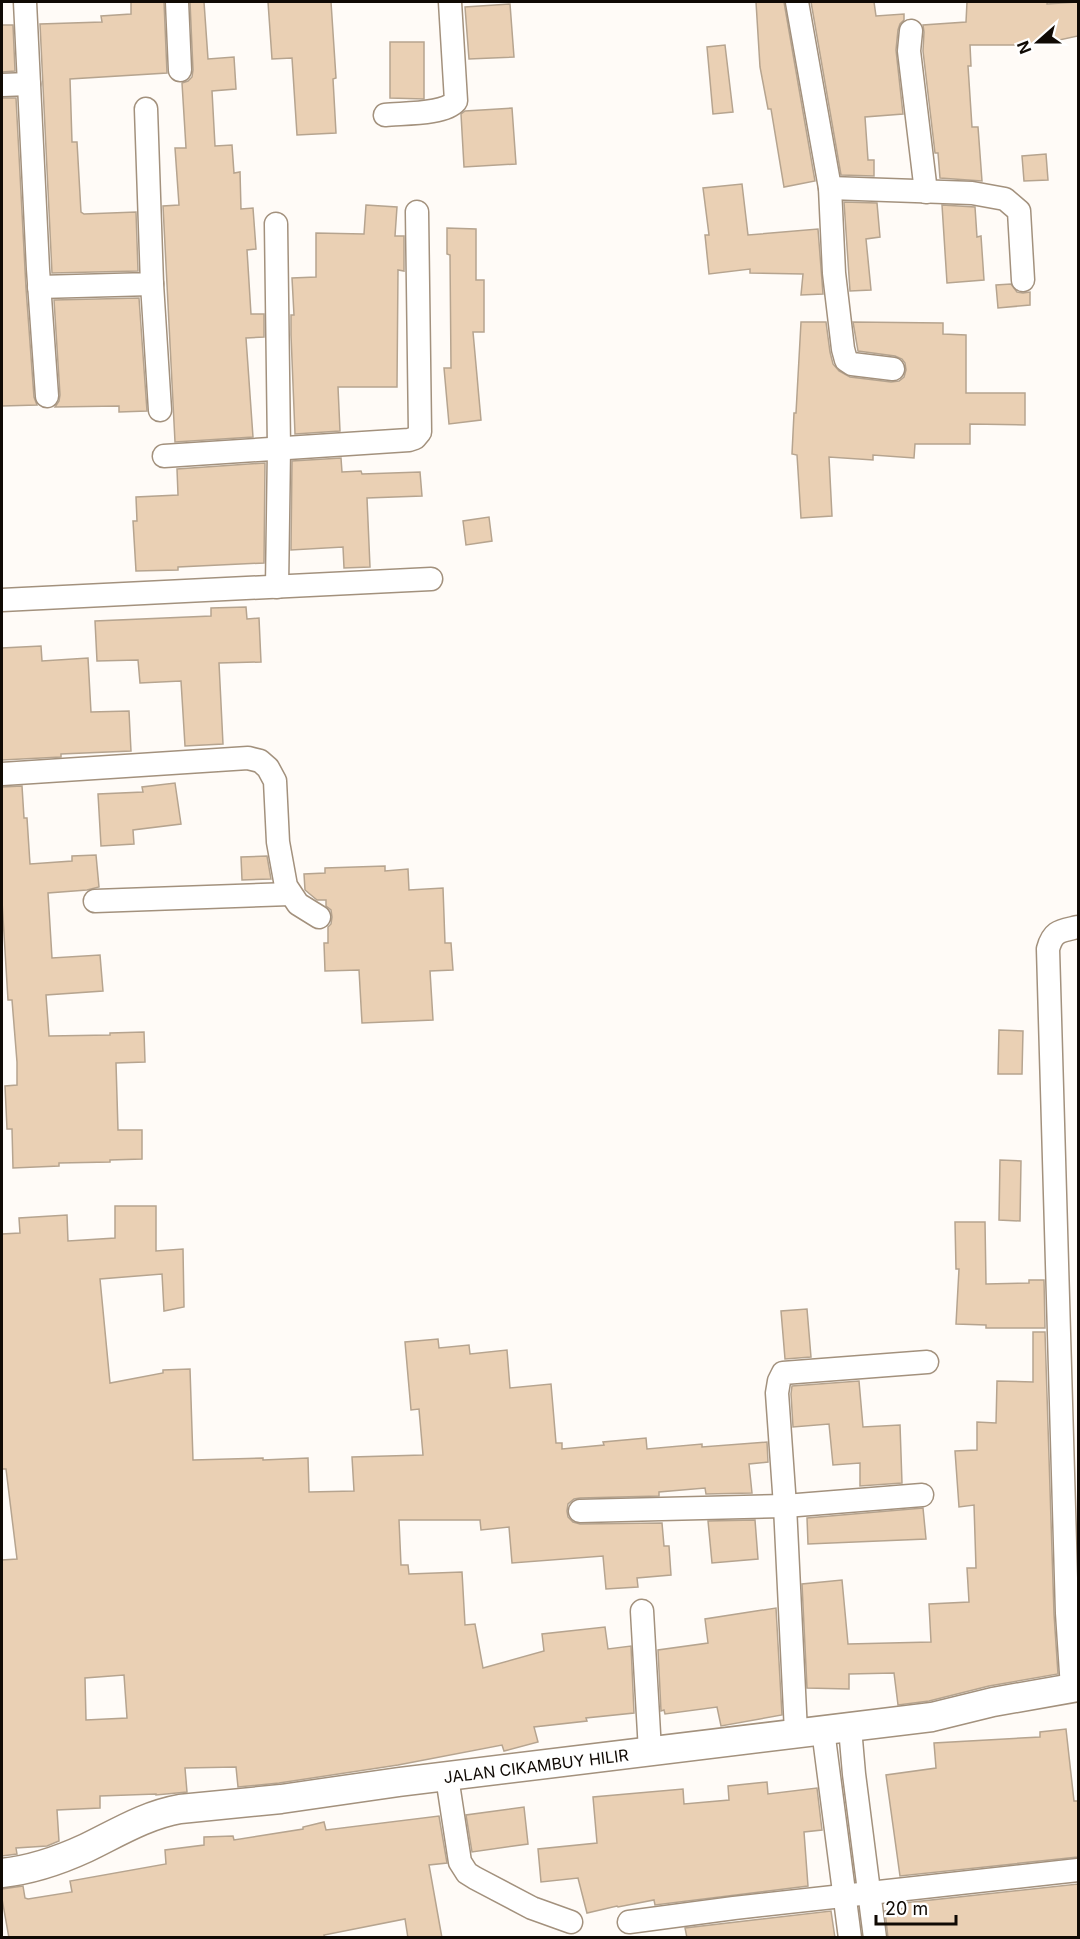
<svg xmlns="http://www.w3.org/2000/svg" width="1080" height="1939" font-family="Inter,sans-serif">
<rect width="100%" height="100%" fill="#fffbf7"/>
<g fill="#ead0b4" stroke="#b6a48f" stroke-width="1.5" fill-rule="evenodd">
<polygon points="131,2 164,2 167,73 70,79 72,142 77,142 81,212 84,214 136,212 138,271 52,273 40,24 102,22 101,16 131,14"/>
<polygon points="190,2 204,2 208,59 234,57 236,89 212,91 215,146 232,145 234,173 240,172 241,209 253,208 256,249 247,250 251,314 264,314 264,337 246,338 253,437 175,442 163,206 179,205 175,148 186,148 182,83 188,81 192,77 193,70"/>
<polygon points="268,2 331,2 336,78 333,79 336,133 297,135 292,58 272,59"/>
<polygon points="756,2 784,2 815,181 784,187 771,109 768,109 760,67"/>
<polygon points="811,2 874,2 876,16 904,14 904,20 900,24 898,30 896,50 903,114 865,117 868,160 874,160 874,176 841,175"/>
<polygon points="967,2 1047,2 1047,4 1078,2 1078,36 1036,45 970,45 971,66 968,66 972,127 978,127 982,181 940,178 938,153 935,153 923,51 924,32 923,25 966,22"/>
<polygon points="510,4 514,57 469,59 465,7"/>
<polygon points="2,25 13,25 15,71 2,72"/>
<polygon points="390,42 424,42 424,99 390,98"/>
<polygon points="725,45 733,112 713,114 707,47"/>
<polygon points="2,98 16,98 26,288 34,397 37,405 2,406"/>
<polygon points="512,108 516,164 464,167 461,114 465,111"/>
<polygon points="1046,154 1048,180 1024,181 1022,156"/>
<polygon points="742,184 748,235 818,229 823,294 801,295 803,274 750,273 750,269 709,274 705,235 709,235 703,188"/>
<polygon points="844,202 877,203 880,237 866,239 871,290 850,291"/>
<polygon points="366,205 397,207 395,236 404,236 404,271 398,270 397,387 338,387 340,431 295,434 291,335 291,315 294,315 292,278 316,277 316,233 364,234"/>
<polygon points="942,205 975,207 977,237 981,236 984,280 947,283"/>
<polygon points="447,228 476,229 476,280 484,280 484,332 473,332 481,420 449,424 444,368 451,368 450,255 447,254"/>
<polygon points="1011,284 1017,292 1023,293 1030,292 1030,305 998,308 996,285"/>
<polygon points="139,298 147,411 119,412 119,406 55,407 59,401 60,395 54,300"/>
<polygon points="801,322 826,322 830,352 833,364 839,371 850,377 891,382 899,381 904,377 906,370 905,363 902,359 895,356 858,351 853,322 943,323 943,334 966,335 966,393 1025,393 1025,425 970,424 970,444 915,444 914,458 873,455 873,460 829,457 832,516 801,518 797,455 792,454 794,413 796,413"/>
<polygon points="341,458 342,472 361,471 362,474 420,472 422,496 367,498 370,567 344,568 343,547 291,550 292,461"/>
<polygon points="265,463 264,563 178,567 178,570 136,571 133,521 137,521 136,497 178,495 177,469"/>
<polygon points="489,517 492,541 466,545 463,521"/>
<polygon points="246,607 247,619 259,618 261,662 219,663 223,744 185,746 181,681 140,683 138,660 97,661 95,621 211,616 211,608"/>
<polygon points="41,646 42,661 88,658 91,712 129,711 131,751 61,754 61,757 2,760 2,648"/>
<polygon points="175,783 181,824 133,830 134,844 101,846 98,794 143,792 142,787"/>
<polygon points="22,786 24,818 27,818 30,864 72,861 72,856 96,855 99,887 87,890 48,893 52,958 100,955 103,991 46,995 49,1036 110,1035 110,1033 144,1032 145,1062 116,1063 118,1130 142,1130 142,1159 110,1160 110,1162 59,1163 59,1166 13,1168 12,1129 7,1129 5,1086 17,1085 17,1062 12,1000 8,1000 2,901 2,787"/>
<polygon points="267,856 271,879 242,880 241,857"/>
<polygon points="385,866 385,871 408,869 409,890 443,888 445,943 451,943 453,970 430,971 433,1020 362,1023 359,970 325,971 324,943 328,943 328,927 331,924 332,917 331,910 326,906 326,900 317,900 305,890 304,874 325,873 325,868"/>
<polygon points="999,1030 1023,1031 1022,1074 998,1074"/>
<polygon points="1000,1160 1021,1161 1020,1221 999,1220"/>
<path d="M 115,1206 L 156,1206 L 156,1251 L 183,1249 L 184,1307 L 164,1311 L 162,1274 L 100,1279 L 110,1383 L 163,1373 L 163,1370 L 190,1369 L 193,1460 L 263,1458 L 263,1460 L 308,1458 L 309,1492 L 354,1491 L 352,1457 L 423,1455 L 419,1409 L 411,1410 L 405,1342 L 438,1339 L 439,1348 L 469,1345 L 470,1354 L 507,1350 L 510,1388 L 551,1384 L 556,1443 L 562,1443 L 562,1449 L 604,1445 L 603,1442 L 646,1438 L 647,1449 L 702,1444 L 702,1447 L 767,1442 L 768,1462 L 749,1464 L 752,1493 L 706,1494 L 705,1488 L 659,1492 L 659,1496 L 580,1498 L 574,1499 L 568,1504 L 567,1511 L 568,1517 L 573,1522 L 580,1524 L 662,1523 L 664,1546 L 669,1546 L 671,1575 L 637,1578 L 638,1587 L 606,1589 L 603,1556 L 512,1563 L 509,1527 L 481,1530 L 480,1520 L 399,1520 L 401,1565 L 408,1565 L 409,1574 L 462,1572 L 465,1625 L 475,1624 L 483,1668 L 544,1651 L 542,1634 L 605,1627 L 608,1649 L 631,1646 L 634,1713 L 586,1718 L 587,1721 L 534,1727 L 538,1742 L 504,1751 L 502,1745 L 398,1765 L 279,1783 L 238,1787 L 236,1767 L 185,1768 L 187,1792 L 156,1795 L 156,1794 L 100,1796 L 100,1808 L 57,1810 L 59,1841 L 47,1846 L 16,1848 L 17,1854 L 2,1856 L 2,1560 L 17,1559 L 6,1469 L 2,1469 L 2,1234 L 20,1233 L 19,1218 L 67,1215 L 68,1241 L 115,1238 ZM 124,1675 L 127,1718 L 86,1720 L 85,1678 Z"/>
<polygon points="955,1222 985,1222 986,1284 1029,1283 1029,1280 1044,1280 1045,1328 986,1328 986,1325 956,1324 959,1269 956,1269"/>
<polygon points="807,1309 811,1357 785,1359 781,1311"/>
<polygon points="1033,1332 1045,1332 1054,1614 1058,1674 989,1686 929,1701 898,1705 894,1673 849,1674 849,1689 807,1688 802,1584 842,1580 848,1644 931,1642 929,1604 969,1602 967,1568 976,1568 974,1505 959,1507 955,1451 977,1450 977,1422 996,1423 997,1381 1033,1382"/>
<polygon points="859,1381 863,1427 900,1425 902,1483 860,1486 860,1463 833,1465 829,1424 793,1427 791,1394 792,1386"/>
<polygon points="923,1508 926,1539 808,1544 807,1518"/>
<polygon points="755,1520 758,1559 712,1563 708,1521"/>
<polygon points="776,1608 782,1715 721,1726 717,1707 665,1714 664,1710 661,1711 658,1650 708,1643 705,1619"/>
<polygon points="1066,1729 1074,1801 1078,1801 1078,1857 900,1876 886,1775 936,1768 934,1743 1040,1737 1040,1732"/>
<polygon points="767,1782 768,1794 817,1788 822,1830 804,1832 808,1886 655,1905 654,1900 618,1907 617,1906 587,1913 578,1878 541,1882 538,1849 597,1843 593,1797 683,1789 684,1804 729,1800 728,1786"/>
<polygon points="524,1807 528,1844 472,1852 466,1815"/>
<polygon points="439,1816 447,1863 429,1865 442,1938 408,1938 405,1919 324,1935 325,1938 9,1938 2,1899 2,1889 23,1886 25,1898 28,1899 72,1892 70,1881 166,1864 165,1850 204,1845 204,1837 233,1836 234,1840 303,1829 303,1827 324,1822 326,1830"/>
<polygon points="1078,1884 1078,1938 888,1938 885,1911 905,1908 904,1903"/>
<polygon points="831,1911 835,1938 687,1938 685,1928"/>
</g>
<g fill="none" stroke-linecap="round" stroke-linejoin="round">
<defs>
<g id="minor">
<polyline points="25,2 38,269 47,396"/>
<polyline points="177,2 180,70"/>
<polyline points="797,2 830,188 834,273 843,349 846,360 852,364 893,369"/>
<polyline points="911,31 909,51 926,192"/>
<polyline points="2,85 29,84"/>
<path d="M 385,115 C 403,113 444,115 456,101 L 450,2"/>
<polyline points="830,188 972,193 1005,199 1019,211 1023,280"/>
<polyline points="276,224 279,448 277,587"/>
<polyline points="152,284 160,410"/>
<polyline points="39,287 152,284 146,109"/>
<polyline points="164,456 409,440 415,438 420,432 417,212"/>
<polyline points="2,600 431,579"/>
<polyline points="2,774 248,758 260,761 268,768 275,781 278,842 286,886 298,904 319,917"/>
<polyline points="95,901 290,894"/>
<polyline points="580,1511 785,1506 922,1495"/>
<polyline points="642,1611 650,1751"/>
<path d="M 1072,1688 L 1067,1613 L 1048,949 C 1053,930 1061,931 1078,927"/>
<polyline points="850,1728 854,1774 875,1938"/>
<polyline points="823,1730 850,1938"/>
<polyline points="796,1732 785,1506 777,1393 779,1381 783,1373 927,1362"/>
<polyline points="447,1777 460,1862 467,1873 475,1878 532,1908 571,1922"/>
<polyline points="629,1922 734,1908 1078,1870"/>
</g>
<path id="tertiary" d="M 2,1873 C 30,1870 60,1860 86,1848 C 117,1833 146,1815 180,1809 L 281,1799 L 399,1782 L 932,1717 L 993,1702 L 1078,1687"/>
</defs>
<use href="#minor" stroke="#a3917d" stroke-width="25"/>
<use href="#tertiary" stroke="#a3917d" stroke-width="31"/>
<use href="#minor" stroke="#fff" stroke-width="22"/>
<use href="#tertiary" stroke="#fff" stroke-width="28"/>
</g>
<g text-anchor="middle" stroke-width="6" stroke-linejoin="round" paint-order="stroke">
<g font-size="16" fill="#100a04" stroke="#fff">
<text transform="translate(536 1766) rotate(-7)" y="6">JALAN CIKAMBUY HILIR</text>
</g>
</g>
<rect width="1080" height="1939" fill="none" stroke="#100a04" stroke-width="6"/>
<g transform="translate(1038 42) rotate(249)" stroke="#ffffff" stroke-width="4.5" paint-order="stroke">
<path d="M0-4.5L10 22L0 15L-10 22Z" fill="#100a04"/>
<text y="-9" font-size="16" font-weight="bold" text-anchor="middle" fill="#100a04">N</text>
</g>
<path d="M876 1915v9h80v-9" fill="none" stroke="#100a04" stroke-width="3"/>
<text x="885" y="1915" font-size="18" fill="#100a04" stroke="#ffffff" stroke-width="4.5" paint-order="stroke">20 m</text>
</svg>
